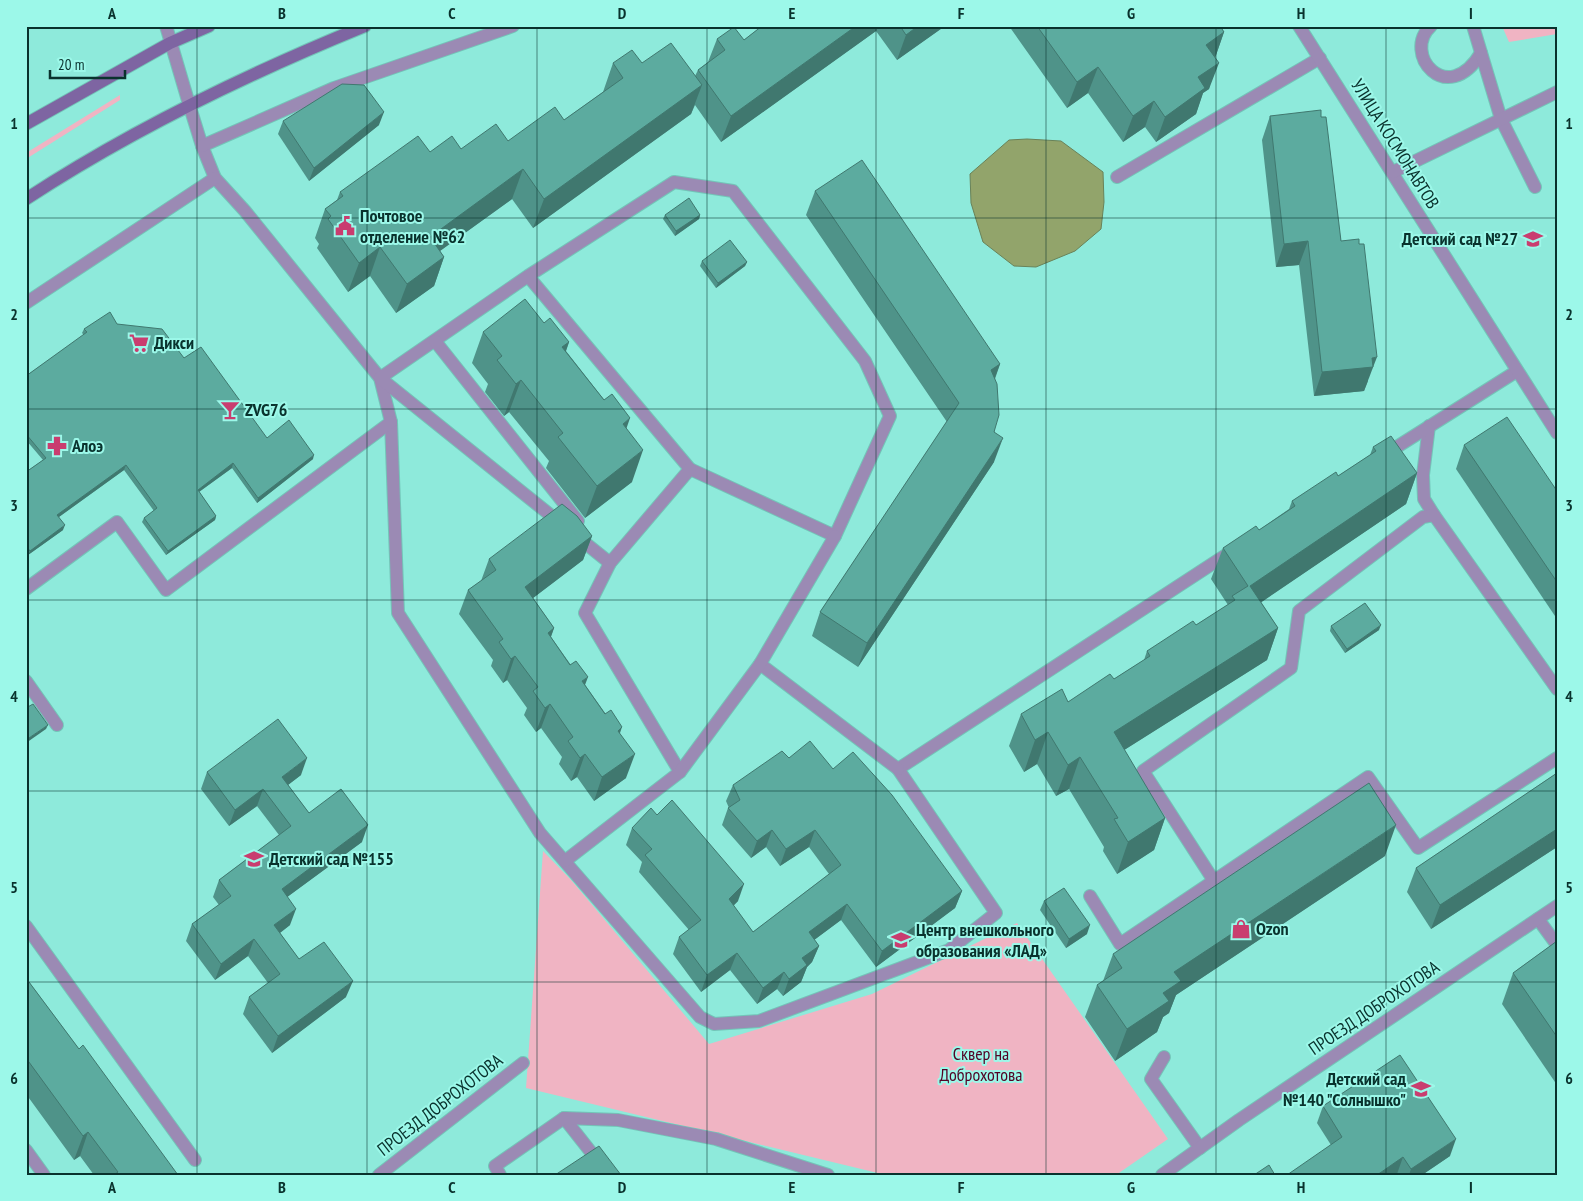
<svg xmlns="http://www.w3.org/2000/svg" width="1583" height="1201" font-family="'PT Sans Narrow',sans-serif">
<rect width="100%" height="100%" fill="#8eeadb"/>
<g fill="#f0b4c3">
<polygon points="1502,26 1557,26 1557,34 1509,42"/>
<polygon points="120,95 120,100 26,159 26,153"/>
<polygon points="543,851 572,881 709,1044 872,994 1017,923 1168,1139 1116,1175 886,1175 526,1088"/>
</g>
<polygon fill="#92a46b" stroke="#698258" points="1027,139 1061,141 1103,172 1104,202 1101,229 1075,251 1036,267 1014,266 983,242 971,203 970,174 1009,140"/>
<g fill="none" stroke-linecap="round" stroke-linejoin="round">
<defs>
<g id="service">
<path d="M 1431,26 C 1401,53 1447,109 1481,53"/>
<polyline points="1473,26 1501,119 1535,187"/>
<polyline points="189,104 202,146 215,178 245,211 380,378 391,422 398,613 540,833 700,1017 714,1024 759,1021 949,950 996,913 898,769 1232,551"/>
<polyline points="202,146 334,88 513,26"/>
<polyline points="1117,177 1320,58"/>
<polyline points="528,276 690,469 835,536 890,416 865,361 733,191 674,182 528,276 380,378 610,563"/>
<polyline points="26,303 215,178"/>
<polyline points="435,341 578,521"/>
<polyline points="1429,426 1423,475 1424,499 1434,515"/>
<polyline points="1384,455 1517,371"/>
<polyline points="26,589 117,522 166,590 391,422"/>
<polyline points="760,664 898,769"/>
<polyline points="26,681 57,725"/>
<polyline points="680,772 585,613 610,563 690,469"/>
<polyline points="565,861 680,772 760,664 835,536"/>
<polyline points="1214,881 1143,771 1291,668 1299,611 1423,517 1434,515 1557,689"/>
<polyline points="1090,896 1120,944 1368,777 1418,848 1557,758"/>
<polyline points="1538,919 1557,945"/>
<polyline points="26,926 195,1160"/>
<polyline points="1164,1057 1151,1079 1200,1148"/>
<polyline points="564,1118 609,1175"/>
<polyline points="26,1150 44,1175"/>
<polyline points="500,1175 495,1166 564,1118 618,1120 716,1139 828,1175"/>
</g>
<polyline id="pedestrian" points="379,1175 523,1063"/>
<g id="minor">
<polyline points="166,26 189,104"/>
<polyline points="1299,26 1557,433"/>
<polyline points="1393,172 1557,92"/>
<polyline points="1162,1175 1239,1120 1557,906"/>
</g>
<g id="secondary">
<polyline points="26,124 170,43 209,26"/>
<path d="M 26,199 C 133,129 247,74 365,26"/>
</g>
</defs>
<use href="#service" stroke="#73c5b8" stroke-width="14"/>
<use href="#pedestrian" stroke="#73c5b8" stroke-width="14"/>
<use href="#minor" stroke="#73c5b8" stroke-width="14"/>
<use href="#secondary" stroke="#73c5b8" stroke-width="14"/>
<use href="#service" stroke="#9b8ab4" stroke-width="12"/>
<use href="#pedestrian" stroke="#9b8ab4" stroke-width="12"/>
<use href="#minor" stroke="#9b8ab4" stroke-width="12"/>
<use href="#secondary" stroke="#7e65a2" stroke-width="12"/>
</g>
<g fill="#4f9389">
<polygon points="762,26 945,26 897,60 876,31 721,142 695,105 691,114 533,228 512,199 440,251 444,257 434,286 396,313 370,276 348,292 317,248 319,244 315,238 325,209 337,200 340,192 430,152 461,149 508,141 564,120 603,92 613,63 642,63 695,76 698,70 708,62 717,39 744,40"/>
<polygon points="1009,26 1220,26 1224,32 1215,58 1209,89 1203,93 1196,114 1156,142 1145,127 1123,142 1088,93 1067,108"/>
<polygon points="1270,116 1321,117 1341,241 1368,381 1364,391 1314,396 1299,265 1276,267 1262,140"/>
<polygon points="283,121 379,125 309,181 278,134"/>
<polygon points="815,191 1000,364 995,379 994,462 858,667 812,636 820,612 947,422 806,215"/>
<polygon points="665,215 700,215 699,219 675,236 663,219"/>
<polygon points="702,261 747,262 745,266 716,288 700,266"/>
<polygon points="544,323 569,342 566,351 627,429 632,482 585,518 546,468 549,461 509,412 504,416 485,392 488,384 472,363 483,332"/>
<polygon points="117,324 184,358 267,438 313,459 257,503 232,468 199,492 216,516 215,520 166,555 142,522 144,518 154,511 124,470 59,517 63,530 28,555 26,553 26,472 43,460 26,440 26,376 84,335 82,333 84,329"/>
<polygon points="1464,445 1557,491 1557,619 1456,469"/>
<polygon points="1373,447 1417,473 1406,504 1261,602 1278,628 1267,660 1124,750 1165,818 1154,850 1117,874 1103,851 1104,847 1069,789 1056,796 1037,764 1024,772 1009,746 1021,714 1068,702 1114,679 1144,660 1147,651 1196,625 1228,605 1211,579 1223,548 1259,530 1289,509 1292,501 1338,476 1370,455"/>
<polygon points="592,536 583,560 533,598 554,628 551,637 620,734 626,778 594,801 577,777 571,781 559,764 562,757 541,728 536,732 524,715 527,708 507,680 503,683 491,666 493,660 459,614 468,590 481,581 489,559"/>
<polygon points="1331,626 1379,630 1345,653 1330,631"/>
<polygon points="789,758 833,769 962,891 955,908 876,967 841,920 814,940 819,946 812,962 807,967 801,982 783,996 777,989 757,1004 730,970 701,992 673,954 679,937 689,930 639,872 642,862 626,845 632,828 738,901 733,906 753,932 829,874 809,847 780,866 766,847 751,858 722,825 728,808 729,808 726,801 733,785"/>
<polygon points="207,772 301,775 288,785 309,813 362,842 287,897 290,925 280,933 299,959 346,997 272,1053 243,1014 249,997 268,983 248,956 215,980 186,941 192,924 219,905 213,897 219,880 279,835 257,806 229,826 201,789"/>
<polygon points="1557,773 1557,847 1431,929 1407,892 1416,868"/>
<polygon points="1385,856 1176,995 1169,1013 1163,1017 1157,1032 1115,1061 1085,1017 1097,985 1103,981 1113,954"/>
<polygon points="1044,901 1087,934 1066,948 1040,910"/>
<polygon points="1557,941 1557,1085 1502,1004 1513,973"/>
<polygon points="26,978 79,1049 178,1175 94,1175 80,1156 74,1160 26,1094"/>
<polygon points="1323,1106 1450,1156 1422,1175 1398,1175 1331,1145 1317,1123"/>
</g>
<g fill="#40786f">
<polygon points="856,26 878,26 876,31 721,142 731,116"/>
<polygon points="918,26 945,26 897,60 906,35"/>
<polygon points="1224,32 1215,58 1206,45"/>
<polygon points="1219,63 1209,89 1203,93 1196,114 1156,142 1165,117 1198,77"/>
<polygon points="1098,67 1088,93 1067,108 1077,82"/>
<polygon points="702,85 691,114 533,228 544,199"/>
<polygon points="1154,101 1145,127 1123,142 1133,116"/>
<polygon points="384,112 379,125 309,181 314,168"/>
<polygon points="523,169 512,199 419,266 430,237"/>
<polygon points="700,215 699,219 675,236 676,231"/>
<polygon points="1308,241 1299,265 1276,267 1284,244"/>
<polygon points="380,247 370,276 348,292 359,263"/>
<polygon points="444,257 434,286 396,313 407,284"/>
<polygon points="747,262 745,266 716,288 718,283"/>
<polygon points="569,342 558,373 562,347"/>
<polygon points="1377,357 1364,391 1314,396 1322,372 1372,358"/>
<polygon points="1000,364 991,388 991,370"/>
<polygon points="521,380 509,412 504,416 516,384"/>
<polygon points="630,418 619,450 623,424"/>
<polygon points="1003,438 994,462 858,667 867,643"/>
<polygon points="643,450 632,482 585,518 597,486"/>
<polygon points="314,455 313,459 257,503 258,498"/>
<polygon points="233,463 232,468 196,494 198,490"/>
<polygon points="126,465 124,470 56,519 57,515"/>
<polygon points="1417,473 1406,504 1238,618 1250,586"/>
<polygon points="216,516 215,520 166,555 168,551"/>
<polygon points="65,525 63,530 28,555 30,551"/>
<polygon points="592,536 583,560 516,611 525,587"/>
<polygon points="1381,625 1379,630 1345,653 1347,649"/>
<polygon points="554,628 545,652 548,633"/>
<polygon points="1278,628 1267,660 1102,764 1114,732"/>
<polygon points="515,656 507,680 503,683 511,659"/>
<polygon points="588,677 579,701 582,681"/>
<polygon points="550,704 541,728 536,732 545,708"/>
<polygon points="48,725 46,729 26,743 26,740"/>
<polygon points="622,727 614,751 618,731"/>
<polygon points="1048,732 1037,764 1024,772 1035,740"/>
<polygon points="585,754 577,777 571,781 580,758"/>
<polygon points="635,754 626,778 594,801 602,777"/>
<polygon points="1080,757 1069,789 1056,796 1068,765"/>
<polygon points="307,758 301,775 276,794 282,777"/>
<polygon points="263,789 257,806 229,826 235,810"/>
<polygon points="1165,818 1154,850 1117,874 1128,842"/>
<polygon points="368,825 362,842 275,906 282,889"/>
<polygon points="1396,825 1385,856 1176,995 1169,1013 1163,1017 1157,1032 1115,1061 1127,1029 1174,972"/>
<polygon points="1557,829 1557,847 1431,929 1440,905"/>
<polygon points="772,830 766,847 751,858 757,841"/>
<polygon points="815,830 809,847 780,866 786,849"/>
<polygon points="744,884 738,901 723,916 729,899"/>
<polygon points="962,891 955,908 876,967 882,951"/>
<polygon points="847,904 841,920 802,949 809,932"/>
<polygon points="296,909 290,925 268,942 274,925"/>
<polygon points="1090,925 1087,934 1066,948 1069,939"/>
<polygon points="254,939 248,956 215,980 221,964"/>
<polygon points="819,946 812,962 807,967 801,982 783,996 789,979 802,958"/>
<polygon points="737,953 730,970 701,992 707,975"/>
<polygon points="784,972 777,989 757,1004 763,988"/>
<polygon points="353,981 346,997 272,1053 278,1036"/>
<polygon points="88,1132 80,1156 74,1160 83,1136"/>
<polygon points="1456,1139 1450,1156 1422,1175 1409,1175 1411,1169"/>
<polygon points="1403,1157 1397,1174 1396,1175 1377,1175"/>
</g>
<g fill="#5cab9f" stroke="#40786f">
<polygon points="762,26 856,26 731,116 698,70 725,50 717,39 734,27 744,40"/>
<polygon points="900,26 918,26 906,35"/>
<polygon points="1037,26 1220,26 1224,32 1206,45 1219,63 1198,77 1205,88 1165,117 1154,101 1133,116 1098,67 1077,82"/>
<polygon points="671,43 702,85 544,199 523,169 430,237 444,257 407,284 380,247 359,263 328,219 331,216 325,209 343,196 340,192 418,136 430,152 452,136 461,149 496,124 508,141 555,107 564,120 623,78 613,63 632,50 642,63"/>
<polygon points="342,84 364,85 384,112 314,168 283,121"/>
<polygon points="1321,110 1321,117 1326,117 1341,241 1359,239 1359,244 1364,244 1377,357 1372,358 1373,367 1322,372 1308,241 1284,244 1270,116"/>
<polygon points="862,160 1000,364 991,370 997,384 999,415 994,432 1003,438 867,643 820,612 959,403 815,191"/>
<polygon points="689,198 700,215 676,231 665,215"/>
<polygon points="730,240 747,262 718,283 702,261"/>
<polygon points="525,299 544,323 550,318 569,342 562,347 604,400 612,394 630,418 623,424 643,450 597,486 558,437 563,433 521,380 516,384 497,360 502,356 483,332"/>
<polygon points="110,312 117,324 162,329 184,358 201,347 267,438 289,420 314,455 258,498 233,463 198,490 216,516 168,551 144,518 157,508 126,465 57,515 65,525 30,551 26,546 26,472 46,458 26,434 26,376 87,332 84,329"/>
<polygon points="1507,417 1557,491 1557,582 1464,445"/>
<polygon points="1391,436 1417,473 1250,586 1278,628 1114,732 1165,818 1128,842 1114,819 1118,818 1080,757 1068,765 1048,732 1035,740 1021,714 1062,689 1068,702 1110,674 1114,679 1150,656 1147,651 1193,621 1196,625 1235,600 1232,596 1248,586 1223,548 1256,526 1259,530 1295,506 1292,501 1336,472 1338,476 1376,451 1373,447"/>
<polygon points="562,504 577,516 592,536 525,587 554,628 548,633 570,665 576,661 588,677 582,681 605,714 611,710 622,727 618,731 635,754 602,777 585,754 580,758 568,741 573,737 550,704 545,708 533,691 538,687 515,656 511,659 499,642 503,639 468,590 496,570 489,559"/>
<polygon points="1365,603 1381,625 1347,649 1331,626"/>
<polygon points="33,704 48,725 26,740 26,708"/>
<polygon points="278,719 307,758 282,777 309,813 341,789 368,825 282,889 296,909 274,925 299,959 324,942 353,981 278,1036 249,997 280,974 254,939 221,964 192,924 231,896 219,880 291,826 263,789 235,810 207,772"/>
<polygon points="810,741 833,769 853,752 892,795 962,891 882,951 847,904 809,932 819,946 802,958 807,965 789,979 784,972 763,988 737,953 707,975 679,937 701,920 645,855 652,849 632,828 651,808 657,815 672,800 744,884 729,899 753,932 841,865 815,830 786,849 772,830 757,841 728,808 740,800 733,785 782,751 789,758"/>
<polygon points="1557,773 1557,829 1440,905 1416,868"/>
<polygon points="1369,783 1396,825 1174,972 1181,981 1163,993 1169,1001 1127,1029 1097,985 1122,968 1113,954"/>
<polygon points="1064,888 1090,925 1069,939 1044,901"/>
<polygon points="1557,941 1557,1037 1513,973"/>
<polygon points="26,978 79,1049 83,1045 178,1175 114,1175 118,1172 88,1132 83,1136 26,1058"/>
<polygon points="1400,1055 1456,1139 1411,1169 1403,1157 1377,1175 1287,1175 1342,1137 1323,1106"/>
<polygon points="599,1146 621,1175 555,1175"/>
<polygon points="1269,1165 1275,1175 1254,1175"/>
</g>
<path fill="none" stroke="#09322d" stroke-width="1" stroke-opacity="0.55" d="M 197,26 L 197,1175M 367,26 L 367,1175M 537,26 L 537,1175M 707,26 L 707,1175M 876,26 L 876,1175M 1046,26 L 1046,1175M 1216,26 L 1216,1175M 1386,26 L 1386,1175M 26,218 L 1557,218M 26,409 L 1557,409M 26,600 L 1557,600M 26,791 L 1557,791M 26,982 L 1557,982"/>
<defs>
<symbol id="civic-bare" viewBox="-9 -9 18 18"><path d="M-.6-6.5H3V-4.5H.6V-3L4-1V1h2V6H-6V1h2V-1L-.6-3ZM-1.2 2.5V6h2.4V2.5Z" fill="#c93d6f" stroke="#9cf8e9" stroke-width="2.5" paint-order="stroke"/></symbol>
<symbol id="school-bare" viewBox="-9 -9 18 18"><path d="M0-5L7-2L0 1L-7-2ZM-4 1L0 2.5L4 1V4Q0 6-4 4Z" fill="#c93d6f" stroke="#9cf8e9" stroke-width="2.5" paint-order="stroke"/></symbol>
<symbol id="supermarket-bare" viewBox="-9 -9 18 18"><path d="M-6-5.5h2.5l.6 2H6L4.5 2H-2.5L-4.4-4H-6ZM-1.5 3.2a1.3 1.3 0 1 0 .1 0ZM3 3.2a1.3 1.3 0 1 0 .1 0Z" fill="#c93d6f" stroke="#9cf8e9" stroke-width="2.5" paint-order="stroke"/></symbol>
<symbol id="bar-bare" viewBox="-9 -9 18 18"><path d="M-6-5H6L.8 .8V4.5H3.5V6h-7V4.5H-.8V.8Z" fill="#c93d6f" stroke="#9cf8e9" stroke-width="2.5" paint-order="stroke"/></symbol>
<symbol id="pharmacy-bare" viewBox="-9 -9 18 18"><path d="M-2-6h4v4h4v4h-4v4h-4v-4h-4v-4h4Z" fill="#c93d6f" stroke="#9cf8e9" stroke-width="2.5" paint-order="stroke"/></symbol>
<symbol id="shop-bare" viewBox="-9 -9 18 18"><path d="M-5-2.5h2.3a2.7 3.5 0 0 1 5.4 0H5L5.5 6h-11ZM-1.5-2.5h3a1.5 2.3 0 0 0-3 0Z" fill="#c93d6f" stroke="#9cf8e9" stroke-width="2.5" paint-order="stroke"/></symbol>
</defs>
<g fill-rule="evenodd">
<use href="#civic-bare" x="331" y="212" width="28" height="28"/>
<use href="#school-bare" x="1519" y="225" width="28" height="28"/>
<use href="#supermarket-bare" x="125" y="329" width="28" height="28"/>
<use href="#bar-bare" x="216" y="396" width="28" height="28"/>
<use href="#pharmacy-bare" x="43" y="432" width="28" height="28"/>
<use href="#school-bare" x="240" y="845" width="28" height="28"/>
<use href="#shop-bare" x="1227" y="915" width="28" height="28"/>
<use href="#school-bare" x="887" y="926" width="28" height="28"/>
<use href="#school-bare" x="1407" y="1075" width="28" height="28"/>
</g>
<g text-anchor="middle" stroke-width="4" stroke-linejoin="round" paint-order="stroke">
<g font-size="18" fill="#09322d" stroke="#9cf8e9">
<text transform="translate(1395 144) rotate(58)" y="6">УЛИЦА КОСМОНАВТОВ</text>
<text transform="translate(1374 1008) rotate(-34)" y="6">ПРОЕЗД ДОБРОХОТОВА</text>
<text transform="translate(440 1105) rotate(-38)" y="6">ПРОЕЗД ДОБРОХОТОВА</text>
</g>
<g font-size="18" font-weight="bold" fill="#09322d" stroke="#9cf8e9" text-anchor="start">
<text x="360" y="222">Почтовое<tspan x="360" dy="21">отделение №62</tspan></text>
<text x="1518" y="245" text-anchor="end">Детский сад №27</text>
<text x="154" y="349">Дикси</text>
<text x="245" y="416">ZVG76</text>
<text x="72" y="452">Алоэ</text>
<text x="269" y="865">Детский сад №155</text>
<text x="1256" y="935">Ozon</text>
<text x="916" y="936">Центр внешкольного<tspan x="916" dy="21">образования «ЛАД»</tspan></text>
<text x="1406" y="1085" text-anchor="end">Детский сад<tspan x="1406" dy="21">№140 "Солнышко"</tspan></text>
</g>
<g font-size="18" fill="#520325" stroke="#9cf8e9">
<text x="981" y="1060">Сквер на<tspan x="981" dy="21">Доброхотова</tspan></text>
</g>
</g>
<rect width="1583" height="1201" fill="none" stroke="#9cf8e9" stroke-width="55"/>
<path d="M50 70v8h75v-8" fill="none" stroke="#09322d" stroke-width="2.5"/>
<text x="58" y="70" font-size="15" fill="#09322d" stroke="#9cf8e9" stroke-width="4" paint-order="stroke">20 m</text>
<rect x="28" y="28" width="1528" height="1146" fill="none" stroke="#09322d" stroke-width="2"/>
<g font-size="16" text-anchor="middle" font-weight="bold" fill="#09322d">
<text x="112" y="19">A</text>
<text x="282" y="19">B</text>
<text x="452" y="19">C</text>
<text x="622" y="19">D</text>
<text x="792" y="19">E</text>
<text x="961" y="19">F</text>
<text x="1131" y="19">G</text>
<text x="1301" y="19">H</text>
<text x="1471" y="19">I</text>
<text x="14" y="129">1</text>
<text x="1569" y="129">1</text>
<text x="14" y="320">2</text>
<text x="1569" y="320">2</text>
<text x="14" y="511">3</text>
<text x="1569" y="511">3</text>
<text x="14" y="702">4</text>
<text x="1569" y="702">4</text>
<text x="14" y="893">5</text>
<text x="1569" y="893">5</text>
<text x="14" y="1084">6</text>
<text x="1569" y="1084">6</text>
<text x="112" y="1193">A</text>
<text x="282" y="1193">B</text>
<text x="452" y="1193">C</text>
<text x="622" y="1193">D</text>
<text x="792" y="1193">E</text>
<text x="961" y="1193">F</text>
<text x="1131" y="1193">G</text>
<text x="1301" y="1193">H</text>
<text x="1471" y="1193">I</text>
</g>
</svg>
